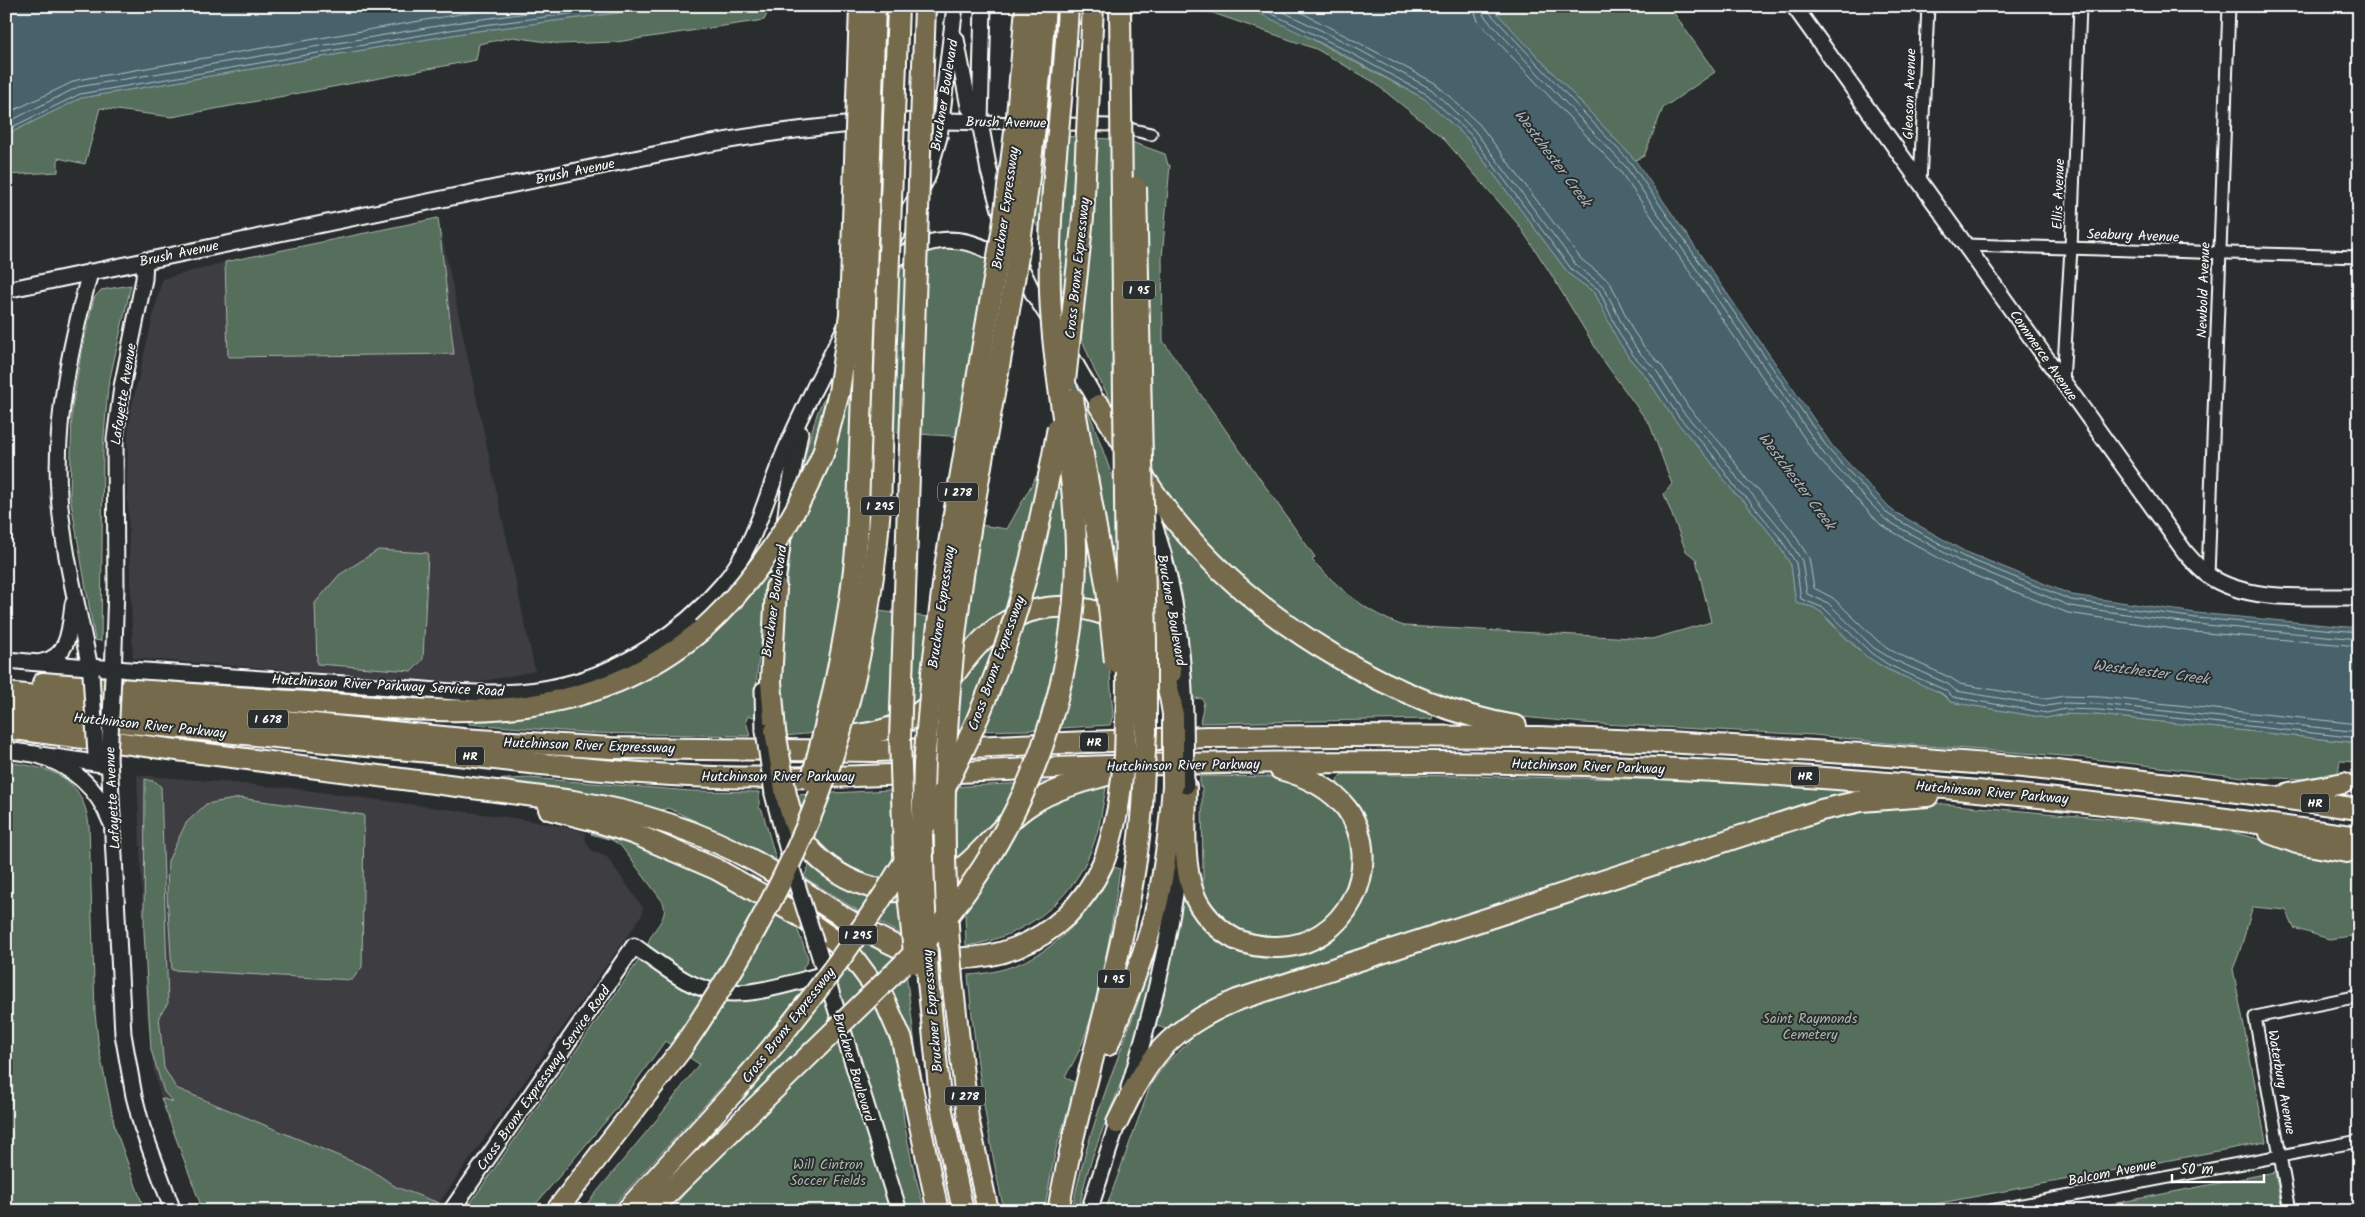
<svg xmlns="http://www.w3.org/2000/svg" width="2365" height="1217" font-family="Kalam,sans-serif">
<rect width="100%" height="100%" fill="#2a2d2e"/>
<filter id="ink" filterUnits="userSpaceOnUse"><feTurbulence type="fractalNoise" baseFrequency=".02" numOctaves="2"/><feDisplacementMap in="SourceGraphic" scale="10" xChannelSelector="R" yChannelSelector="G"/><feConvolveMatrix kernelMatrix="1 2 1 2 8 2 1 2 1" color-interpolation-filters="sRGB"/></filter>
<g filter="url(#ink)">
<g fill="#3d3d42">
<polygon points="438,218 535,671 468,684 133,658 127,481 128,433 131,409 162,279 225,262"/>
<polygon points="137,775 290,788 520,819 571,828 586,833 585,840 592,851 607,857 643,908 642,915 439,1203 161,1098 154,1071 147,1016"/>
</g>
<g fill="#576e5b" stroke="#abb6ad">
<polygon points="670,6 839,6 829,12 768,12 764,20 616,42 560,44 513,37 479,44 476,60 172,117 100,108 85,164 58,158 58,172 6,175 6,135 81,98 469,32"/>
<path d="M 1184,6 L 1244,6 L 1291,28 L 1425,99 L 1466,137 L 1569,274 L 1595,293 L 1629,358 L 1646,377 L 1674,419 L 1708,458 L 1735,494 L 1744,501 L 1776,541 L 1791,565 L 1796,603 L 1813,607 L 1821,612 C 1840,633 1860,654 1885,668 C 1907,680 1933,684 1951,702 L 2046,718 L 2065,714 L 2098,715 L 2359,743 L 2359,762 L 2340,761 L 2337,780 L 2243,777 L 2077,757 L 1887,743 L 1814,735 L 1584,723 L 1522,717 L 1420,691 L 1364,663 L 1294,620 L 1254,591 L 1169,505 L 1095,372 L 1034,219 L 1030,134 L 1126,140 L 1165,154 L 1168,165 L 1170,165 L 1162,258 L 1163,341 L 1315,557 L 1312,560 C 1340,589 1366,613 1404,626 L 1652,639 L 1711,622 L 1696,559 L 1686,551 L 1664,494 L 1672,484 L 1650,425 L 1603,360 L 1549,271 L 1518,224 L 1442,137 L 1372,81 L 1316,49 L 1213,13 Z"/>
<polygon points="1490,6 1669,6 1715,72 1663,108 1644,156 1635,160"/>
<polygon points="438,218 454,354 228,357 225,262"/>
<path d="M 940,247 L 964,248 L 991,258 L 983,438 L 886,432 L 878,611 L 945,619 L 960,522 L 1007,529 L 1076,405 L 1063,353 L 1093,423 L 1115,484 L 1114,599 L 1106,605 L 1087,598 L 1063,596 L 1039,598 L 1016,604 L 983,625 L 969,641 L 941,680 L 906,712 L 864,728 L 785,736 C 780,687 783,637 787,588 C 791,533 796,480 813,427 C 817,415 819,401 830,394 L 854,324 L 905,264 L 922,252 Z"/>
<polygon points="131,285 108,387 103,449 101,641 95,640 70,496 72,408 81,354 94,298 101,290"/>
<polygon points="1161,519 1176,540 1229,590 1434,712 1432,719 1200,723 1204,702 1201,698 1193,699 1191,663 1182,594"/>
<polygon points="378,550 428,553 423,659 412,671 317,664 315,603 339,575"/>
<path d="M 753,551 L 771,567 L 757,674 L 755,717 L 748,716 L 746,721 L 750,736 L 590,733 L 469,724 L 468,720 C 512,716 558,712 600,699 C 641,687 677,662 709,636 L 696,621 L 744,567 Z"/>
<polygon points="1048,616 1100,620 1107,631 1113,716 1110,725 1029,730 913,732 914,726 994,641 1025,623"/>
<path d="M 6,762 C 50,768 82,774 89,825 L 95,1013 L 99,1049 L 115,1128 L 145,1211 L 6,1211 Z"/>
<polygon points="1346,774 1743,781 1884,793 1177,1023 1166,1029 1154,1025 1183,889 1189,901 1280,954 1363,892 1337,780 1341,775"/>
<polygon points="1200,776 1279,777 1313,786 1349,824 1355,866 1339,907 1309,932 1265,941 1225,925 1197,889 1203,883 1202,788 1200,786"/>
<polygon points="530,778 691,791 759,792 759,808 762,810 777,863 737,841 668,808 662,810 661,813 488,780"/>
<polygon points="145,779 156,782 161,787 168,1003 159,1016 164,1068 176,1088 370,1169 396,1187 439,1203 433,1211 203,1211 161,1098 173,1102 164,1092 151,1050 144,931"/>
<polygon points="1065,781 943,873 887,882 855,873 820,848 802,821 794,795"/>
<path d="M 1099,787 L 1106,788 C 1102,808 1100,828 1092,848 C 1071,903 1024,937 966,946 L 964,881 L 1038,806 Z"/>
<polygon points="240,798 364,815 362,967 352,980 172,970 167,894 168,861 186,823 206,804"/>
<path d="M 1921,802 L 2202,827 L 2231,832 L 2347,861 L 2359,871 L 2359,935 L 2329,939 L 2294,928 L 2286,910 L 2253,907 C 2246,928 2242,948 2233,969 L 2266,1142 L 1898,1211 L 1105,1211 L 1151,1084 L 1166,1063 L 1189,1042 L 1185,1037 L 1216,1016 L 1830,813 Z"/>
<path d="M 592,831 L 637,845 L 707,874 L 796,925 L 808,958 L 807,962 L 803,967 L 804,972 C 754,986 717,995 672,964 C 664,958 652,953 648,945 C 650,929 670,920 663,902 L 621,846 L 612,840 L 591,834 Z"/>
<polygon points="811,861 901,902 904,936 857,910 804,877"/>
<path d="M 1114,867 L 1120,869 C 1112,925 1097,1032 1065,1076 L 1076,1084 L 1056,1149 L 1044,1211 L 1004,1211 C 987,1133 975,1054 968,975 C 1038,971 1083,927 1114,867 Z"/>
<path d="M 817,912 L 905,964 L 915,1045 L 913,1044 C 902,1013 885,974 860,952 C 846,939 830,928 815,916 Z"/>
<path d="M 1163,915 C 1154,966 1144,1017 1127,1066 C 1111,1113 1086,1161 1079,1211 L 1072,1211 C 1085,1138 1113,1072 1138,1003 C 1148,975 1155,944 1163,915 Z"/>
<path d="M 825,946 C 867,975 894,1028 901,1079 C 902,1093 902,1107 904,1121 C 909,1150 916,1182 925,1211 L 907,1211 Z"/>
<path d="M 639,960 C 654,965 667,979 681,987 C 724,1010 770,997 813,985 L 823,994 L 892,1211 L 670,1211 L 696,1180 L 762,1115 L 725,1083 L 608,1211 L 581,1211 L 663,1112 L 699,1064 L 665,1041 L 616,1109 L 530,1211 L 465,1211 Z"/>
<polygon points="2275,1172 2282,1211 2076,1211"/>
</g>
<g fill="#46626a" stroke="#90a1a6">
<polygon points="6,6 670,6 469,32 81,98 6,135"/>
<polygon points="1244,6 1490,6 1635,160 1833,447 1893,511 1964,551 2072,595 2196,613 2359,628 2359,743 2098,715 2065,714 2046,718 1951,702 1943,694 1887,669 1867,657 1821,612 1813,607 1796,603 1791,565 1776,541 1744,501 1735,494 1708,458 1674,419 1646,377 1629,358 1616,337 1595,293 1569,274 1466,137 1425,99 1333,49"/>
</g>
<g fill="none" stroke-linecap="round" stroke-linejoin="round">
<g stroke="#b5c0c3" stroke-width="1">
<polyline points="1256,6 1336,45 1428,95 1470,134 1572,270 1599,290 1620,335 1633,355 1651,374 1678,416 1712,454 1738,491 1747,498 1780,538 1796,563 1801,599 1824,608 1871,653 1889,665 1945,690 1953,697 2047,713 2065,709 2099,710 2359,738"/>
<polyline points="1271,6 1339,39 1431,89 1474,130 1576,265 1604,287 1626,332 1638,351 1656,370 1683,412 1717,450 1743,486 1752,494 1785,534 1802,561 1807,594 1828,603 1874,648 1892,659 1948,684 1956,691 2047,706 2065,703 2100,704 2359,732"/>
<polyline points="1289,6 1435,83 1480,125 1581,259 1610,282 1632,329 1644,347 1662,366 1689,408 1723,446 1748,481 1758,489 1791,529 1809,558 1814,588 1833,598 1879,642 1896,653 1951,678 1960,684 2047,699 2064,696 2100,697 2359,724"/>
<polyline points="1473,6 1478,21 1620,171 1818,458 1881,525 1956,568 2068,613 2194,632 2359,646"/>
<polyline points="1481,6 1484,16 1626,167 1824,454 1886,520 1959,561 2070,606 2195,624 2359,639"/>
<polyline points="1487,6 1489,12 1631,163 1829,450 1889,515 1962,556 2071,600 2196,618 2359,632"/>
<polyline points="6,114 77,80 466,13 520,6"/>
<polyline points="6,123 78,87 467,21 580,6"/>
<polyline points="6,130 80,94 468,27 630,6"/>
</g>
<defs>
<g id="street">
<polyline points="980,122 1112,125 1151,134"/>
<polyline points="1920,184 1928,6"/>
<polyline points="1966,245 2359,257"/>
<polyline points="2063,382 2071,248 2080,6"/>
<polyline points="2208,576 2229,6"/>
<polyline points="1990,1211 2359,1141"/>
<polyline points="2290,1211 2255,1017 2359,996"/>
</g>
<g id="secondary">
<polyline points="983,6 980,122 989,171 1002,217"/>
<path d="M 1794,6 L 2185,552 C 2192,560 2200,570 2209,576 C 2249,603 2313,596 2359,597"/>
<polyline points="956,39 969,107 980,122"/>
<polyline points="1017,260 1033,293 1052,323"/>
<path d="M 884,269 C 920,235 966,229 1005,262"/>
<path d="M 90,272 C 71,345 54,419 59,494 C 63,555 80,614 91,674"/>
<polyline points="867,287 927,178 939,137 955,6"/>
<path d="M 6,290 L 706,144 C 800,127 884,118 980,122"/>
<polyline points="1067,349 1104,414"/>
<polyline points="814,389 844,330"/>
<path d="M 1147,505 C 1173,571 1183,644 1185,714"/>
<polyline points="775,598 789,492 800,433"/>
<path d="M 6,660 C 125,671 244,678 363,685 C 429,689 498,701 563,685 C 623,671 683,631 722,585 C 752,551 763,507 779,466 C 790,437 804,409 818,381"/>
<path d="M 42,662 C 70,657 70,627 73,604"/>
<polyline points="113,676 116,588 115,439 122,387 144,279 145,260"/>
<polyline points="763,690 764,731"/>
<polyline points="6,750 109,765"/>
<path d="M 35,754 C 71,765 97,786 111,822"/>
<polyline points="109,757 123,1034 134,1096 142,1127 173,1211"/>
<polyline points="773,794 792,866"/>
<polyline points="816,944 899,1211"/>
<path d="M 1129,1088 C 1152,1011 1172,934 1180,855"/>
<path d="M 451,1211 L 634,946 C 651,958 668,971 686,981 C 731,1006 779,986 825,974"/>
<polyline points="1089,1211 1120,1115"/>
</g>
<g id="highway">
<path d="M 1099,405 C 1126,447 1150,492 1183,530 C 1260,622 1397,706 1516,726"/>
<polyline points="1148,567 1164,630 1171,673"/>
<path d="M 43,683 C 126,690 209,695 292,701 C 443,711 577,734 703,629"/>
<polyline points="6,693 463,739 611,748 877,751 1207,737 1340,736 1539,737 1667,742 1862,754 2024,767 2230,791 2359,809"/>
<path d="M 6,711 C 144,725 282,738 419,751 C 517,761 616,774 715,777 C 837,780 960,771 1082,767 C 1200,762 1319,762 1438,762 C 1747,764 2053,793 2359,837"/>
<path d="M 6,728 L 573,801 C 638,811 698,830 756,862 C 803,889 847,923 896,946 C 978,978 1066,946 1103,863 C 1110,846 1114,827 1118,808"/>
<polyline points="775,731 771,682 776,588"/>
<path d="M 822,739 C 852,736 884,734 910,719 C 940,701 954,671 977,646 C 1013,606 1063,597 1111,617 C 1153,634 1167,672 1173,714"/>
<path d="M 1186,786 C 1186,820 1182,860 1193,892 C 1200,912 1217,929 1235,939 C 1248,945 1262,947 1276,947 C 1345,948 1387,865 1347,809 C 1330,787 1306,776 1280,769"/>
<polyline points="2289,793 2344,783"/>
<path d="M 786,795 C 790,809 793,825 801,837 C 829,881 897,908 945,880 C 979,860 999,824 1033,803 C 1057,787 1087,781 1114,773"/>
<polyline points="549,809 592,820 635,834 716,869 800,916 834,940 852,956 884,999 902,1040 938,1211"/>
<polyline points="2270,833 2297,843 2347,852"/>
<polyline points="952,979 968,1118 988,1211"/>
<polyline points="928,981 941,1106 963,1211"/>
<path d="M 1108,1045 C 1127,997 1147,950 1158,900 C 1166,862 1170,824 1173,786"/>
<path d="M 1117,1123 C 1148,1057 1168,1029 1237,1000 L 1821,810 L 1861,801 L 1928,796"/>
<polyline points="556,1211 680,1051"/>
<polyline points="626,1211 735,1091"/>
<polyline points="650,1211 755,1108"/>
<path d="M 1058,1211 C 1082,1075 1131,946 1142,807"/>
</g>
</defs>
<use href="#street" stroke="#fff" stroke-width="15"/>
<use href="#secondary" stroke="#fff" stroke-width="19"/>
<use href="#highway" stroke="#fff" stroke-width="24"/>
<use href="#street" stroke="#2a2d2e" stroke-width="11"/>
<use href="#secondary" stroke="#2a2d2e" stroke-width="15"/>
<use href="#highway" stroke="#746b4b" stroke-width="20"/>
<defs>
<g id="secondary-bridge">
<polyline points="91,674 96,754"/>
<polyline points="1185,714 1186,786"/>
<polyline points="764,731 773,794"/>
<polyline points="109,757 113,676"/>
<polyline points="793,872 816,944"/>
</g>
<g id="highway-bridge">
<polyline points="1136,187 1146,642 1146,731 1142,807"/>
<polyline points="1065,381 1083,217 1093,6"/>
<polyline points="1073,399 1107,589 1115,662"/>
<polyline points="822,457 839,392 850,314 860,6"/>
<path d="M 703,629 C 760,577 798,514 827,444"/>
<polyline points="775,731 786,795"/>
<path d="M 811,781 C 833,701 850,622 857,540 L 875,6"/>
<polyline points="1173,786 1173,714"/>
<polyline points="1118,808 1125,756 1127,689 1120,6"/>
<polyline points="915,963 904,853 900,739 925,6"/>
<path d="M 952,979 C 942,871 942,763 953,655 C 967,521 997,389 1018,256 C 1031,173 1040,90 1045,6"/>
<polyline points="928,981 922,837 924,764 932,673 946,561 1003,227 1017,116 1026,6"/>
<path d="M 680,1051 C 734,972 785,885 819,795 C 854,703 873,605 880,507 L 898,6"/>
<path d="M 735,1091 C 846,964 941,824 999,664 C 1027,587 1044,507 1058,427"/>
<path d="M 755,1108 C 791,1073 828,1037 864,1002 C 890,977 917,952 941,924 C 1029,818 1077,685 1076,547 C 1074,462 1053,378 1050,292 C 1047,197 1064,101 1068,6"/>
</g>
</defs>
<use href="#secondary-bridge" stroke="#fff" stroke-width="19" stroke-linecap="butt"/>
<use href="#highway-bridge" stroke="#fff" stroke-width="24" stroke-linecap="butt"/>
<use href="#secondary-bridge" stroke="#2a2d2e" stroke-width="15"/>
<use href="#highway-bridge" stroke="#746b4b" stroke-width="20"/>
</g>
</g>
<g text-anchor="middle" stroke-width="4" stroke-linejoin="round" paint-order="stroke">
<g fill="#2a2d2e" stroke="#bfc0c0" stroke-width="1">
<rect x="1123" y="280.5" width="32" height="19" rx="4"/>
<rect x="938" y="482.5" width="40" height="19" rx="4"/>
<rect x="861" y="496.5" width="38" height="19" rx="4"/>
<rect x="248" y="709.5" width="40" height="19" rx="4"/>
<rect x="1080" y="732.5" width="28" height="19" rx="4"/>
<rect x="456" y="746.5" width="28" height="19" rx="4"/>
<rect x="1791" y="766.5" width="28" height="19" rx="4"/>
<rect x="2301" y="793.5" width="28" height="19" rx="4"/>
<rect x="839" y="925.5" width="38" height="19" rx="4"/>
<rect x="1098" y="969.5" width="32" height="19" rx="4"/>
<rect x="945" y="1086.5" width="40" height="19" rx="4"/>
</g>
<g font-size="12" font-weight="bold" fill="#fff">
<text x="1139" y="294">I 95</text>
<text x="958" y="496">I 278</text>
<text x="880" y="510">I 295</text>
<text x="268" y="723">I 678</text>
<text x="1094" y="746">HR</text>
<text x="470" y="760">HR</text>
<text x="1805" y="780">HR</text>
<text x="2315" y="807">HR</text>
<text x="858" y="939">I 295</text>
<text x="1114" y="983">I 95</text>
<text x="965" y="1100">I 278</text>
</g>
<g font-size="14" fill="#fff" stroke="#2a2d2e">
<text transform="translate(1909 94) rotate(-88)" y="5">Gleason Avenue</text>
<text transform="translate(944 95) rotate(-81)" y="5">Bruckner Boulevard</text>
<text transform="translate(1006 122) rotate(1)" y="5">Brush Avenue</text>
<text transform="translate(575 171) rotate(-12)" y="5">Brush Avenue</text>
<text transform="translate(2058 194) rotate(-88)" y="5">Ellis Avenue</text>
<text transform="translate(1005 208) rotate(-82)" y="5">Bruckner Expressway</text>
<text transform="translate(2133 235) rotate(2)" y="5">Seabury Avenue</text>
<text transform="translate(179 253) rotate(-12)" y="5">Brush Avenue</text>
<text transform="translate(1077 268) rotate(-84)" y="5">Cross Bronx Expressway</text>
<text transform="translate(2203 290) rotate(-88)" y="5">Newbold Avenue</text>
<text transform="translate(2044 355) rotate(55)" y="5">Commerce Avenue</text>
<text transform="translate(123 394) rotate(-81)" y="5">Lafayette Avenue</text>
<text transform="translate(774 601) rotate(-82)" y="5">Bruckner Boulevard</text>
<text transform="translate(941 607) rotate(-82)" y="5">Bruckner Expressway</text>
<text transform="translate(1172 610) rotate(80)" y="5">Bruckner Boulevard</text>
<text transform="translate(996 663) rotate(-70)" y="5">Cross Bronx Expressway</text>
<text transform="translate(388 685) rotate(3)" y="5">Hutchinson River Parkway Service Road</text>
<text transform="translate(150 725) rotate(6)" y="5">Hutchinson River Parkway</text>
<text transform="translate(589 745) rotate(2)" y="5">Hutchinson River Expressway</text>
<text transform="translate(1183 765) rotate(-1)" y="5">Hutchinson River Parkway</text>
<text transform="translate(1588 766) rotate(2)" y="5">Hutchinson River Parkway</text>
<text x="778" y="781">Hutchinson River Parkway</text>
<text transform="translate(1992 792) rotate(5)" y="5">Hutchinson River Parkway</text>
<text transform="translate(112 798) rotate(-93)" y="5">Lafayette Avenue</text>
<text transform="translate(932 1011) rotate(-95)" y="5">Bruckner Expressway</text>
<text transform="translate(788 1025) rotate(-52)" y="5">Cross Bronx Expressway</text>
<text transform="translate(854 1067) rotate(73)" y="5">Bruckner Boulevard</text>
<text transform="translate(543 1078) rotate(-55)" y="5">Cross Bronx Expressway Service Road</text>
<text transform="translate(2282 1082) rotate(80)" y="5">Waterbury Avenue</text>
<text transform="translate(2112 1172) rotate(-11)" y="5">Balcom Avenue</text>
</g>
<g font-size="14" fill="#abb6ad" stroke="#2a2d2e">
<text x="1810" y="1023">Saint Raymonds<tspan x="1810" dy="16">Cemetery</tspan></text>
<text x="828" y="1169">Will Cintron<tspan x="828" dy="16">Soccer Fields</tspan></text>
</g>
<g font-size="15" font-style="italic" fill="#acb8bc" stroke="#2a2d2e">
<text transform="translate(1553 158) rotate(53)" y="5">Westchester Creek</text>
<text transform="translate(1797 481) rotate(53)" y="5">Westchester Creek</text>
<text transform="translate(2151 672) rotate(7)" y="5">Westchester Creek</text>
</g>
</g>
<rect width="2365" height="1217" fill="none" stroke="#2a2d2e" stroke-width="25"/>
<rect x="12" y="12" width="2340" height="1192" fill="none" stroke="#fff" stroke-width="2" filter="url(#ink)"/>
<path d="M2172 1174v8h92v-8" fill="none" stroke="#ffffff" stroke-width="2.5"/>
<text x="2180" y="1174" font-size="15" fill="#ffffff" stroke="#2a2d2e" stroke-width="4" paint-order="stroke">50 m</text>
</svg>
